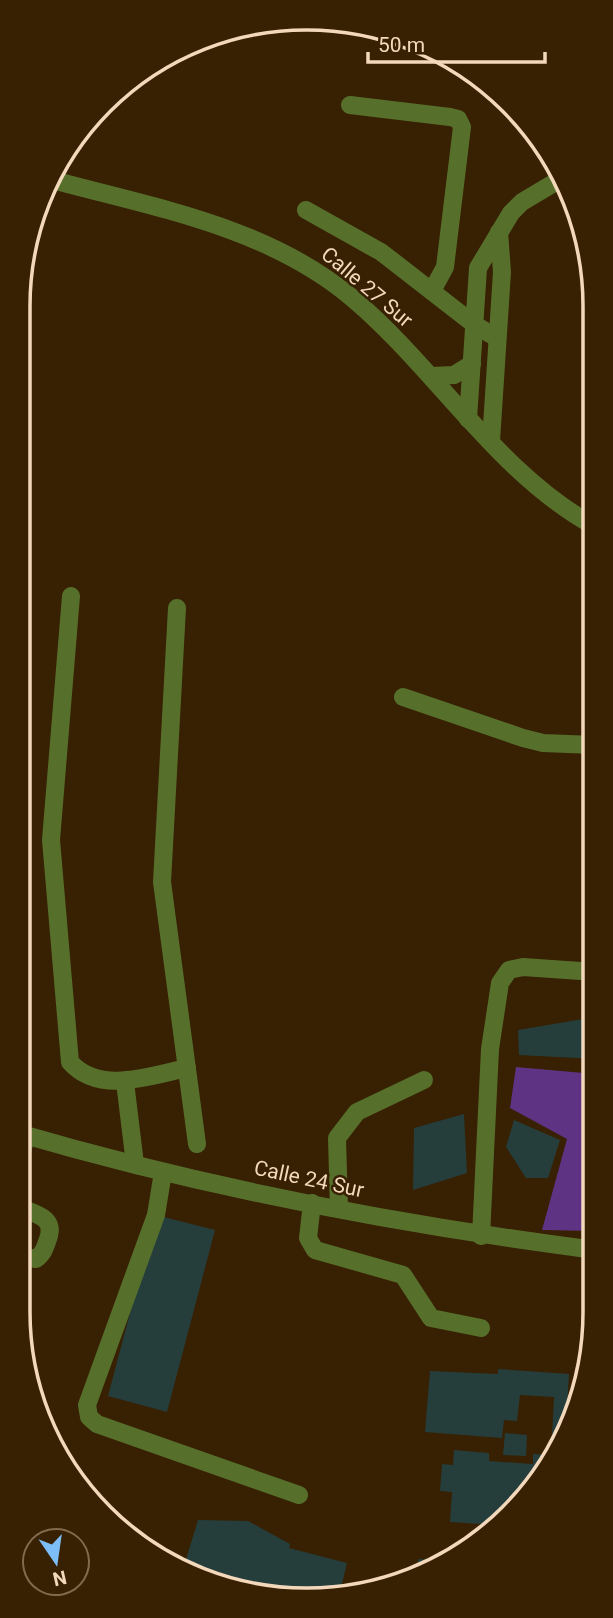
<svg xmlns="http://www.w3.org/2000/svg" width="613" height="1618" font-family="Roboto,sans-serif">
<rect width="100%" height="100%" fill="#382002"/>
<polygon fill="#5f3383" points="516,1067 595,1074 595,1231 542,1230 567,1139 510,1108"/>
<g fill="#253e3c">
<polygon points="595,1017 595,1059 519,1055 518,1030"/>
<polygon points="464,1114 467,1173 413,1190 414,1128"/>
<polygon points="514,1120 560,1140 548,1178 526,1178 506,1147"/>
<polygon points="156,1215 215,1230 167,1412 108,1396"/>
<polygon points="498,1369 569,1374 566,1426 536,1487 496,1525 450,1522 452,1492 440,1491 442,1464 453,1465 454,1450 489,1453 489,1461 533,1464 533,1454 551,1455 554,1397 520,1395 517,1421 504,1420 502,1438 425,1432 430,1371 498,1374"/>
<polygon points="505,1433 527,1435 526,1456 503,1455"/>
<polygon points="198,1520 248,1521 290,1544 289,1548 347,1563 339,1596 268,1598 183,1569"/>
<polygon points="418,1559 446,1561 417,1573"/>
</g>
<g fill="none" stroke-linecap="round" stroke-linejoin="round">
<g stroke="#56702c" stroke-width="18">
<polyline points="350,105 450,117 458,119 462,127 445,267 432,291"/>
<path d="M 53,180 C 156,208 267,227 351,297 C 435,367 497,473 594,526"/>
<polyline points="306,210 381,252 475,325 497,338"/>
<polyline points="432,376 454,375 472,364"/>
<polyline points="468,419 478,268 511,213 522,202 564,177"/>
<polyline points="491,441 502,272 499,232"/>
<path d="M 71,596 L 51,840 L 70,1062 C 99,1095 150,1076 187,1068"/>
<polyline points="177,608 162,882 197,1144"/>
<polyline points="403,697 523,738 543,743 594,745"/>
<polyline points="125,1082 135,1164"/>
<path d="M 18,1133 C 206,1188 401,1225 595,1250"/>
<polyline points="18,1168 26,1136"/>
<polyline points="163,1172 156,1215 87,1405 89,1417 97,1424 299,1495"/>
<polyline points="312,1203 308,1238 315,1250 403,1275 431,1318 481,1328"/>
<path d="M 18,1207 C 35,1214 56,1217 48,1239 C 45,1248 43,1254 36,1259 L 18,1256"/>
<polyline points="339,1209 337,1138 357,1112 424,1080"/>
<polyline points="481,1236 490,1049 500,983 509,970 523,967 595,972"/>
</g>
</g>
<g text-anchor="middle" stroke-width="5" stroke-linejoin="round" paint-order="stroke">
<g font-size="21" fill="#f3d8bc" stroke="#382002">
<text transform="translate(367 287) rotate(40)" y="7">Calle 27 Sur</text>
<text transform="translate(309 1179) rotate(12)" y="7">Calle 24 Sur</text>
</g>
</g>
<path d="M0 0H613V1618H0ZM306 30H307A276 276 0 0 1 583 306V1312A276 276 0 0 1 307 1588H306A276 276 0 0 1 30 1312V306A276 276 0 0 1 306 30Z" fill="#382002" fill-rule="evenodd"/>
<path fill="none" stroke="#f3d8bc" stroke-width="3.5" d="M306 30H307A276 276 0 0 1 583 306V1312A276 276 0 0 1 307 1588H306A276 276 0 0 1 30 1312V306A276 276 0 0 1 306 30Z"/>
<g transform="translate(56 1562) rotate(167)"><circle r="33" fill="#382002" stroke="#836a4c" stroke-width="2"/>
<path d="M0-5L12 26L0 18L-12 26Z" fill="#7dbef9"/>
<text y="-10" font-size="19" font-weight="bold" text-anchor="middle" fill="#f3d8bc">N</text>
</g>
<path d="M368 52v10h177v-10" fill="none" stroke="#f3d8bc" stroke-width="3.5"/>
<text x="378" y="52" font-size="21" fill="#f3d8bc" stroke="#382002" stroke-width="5" paint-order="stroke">50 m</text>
</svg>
